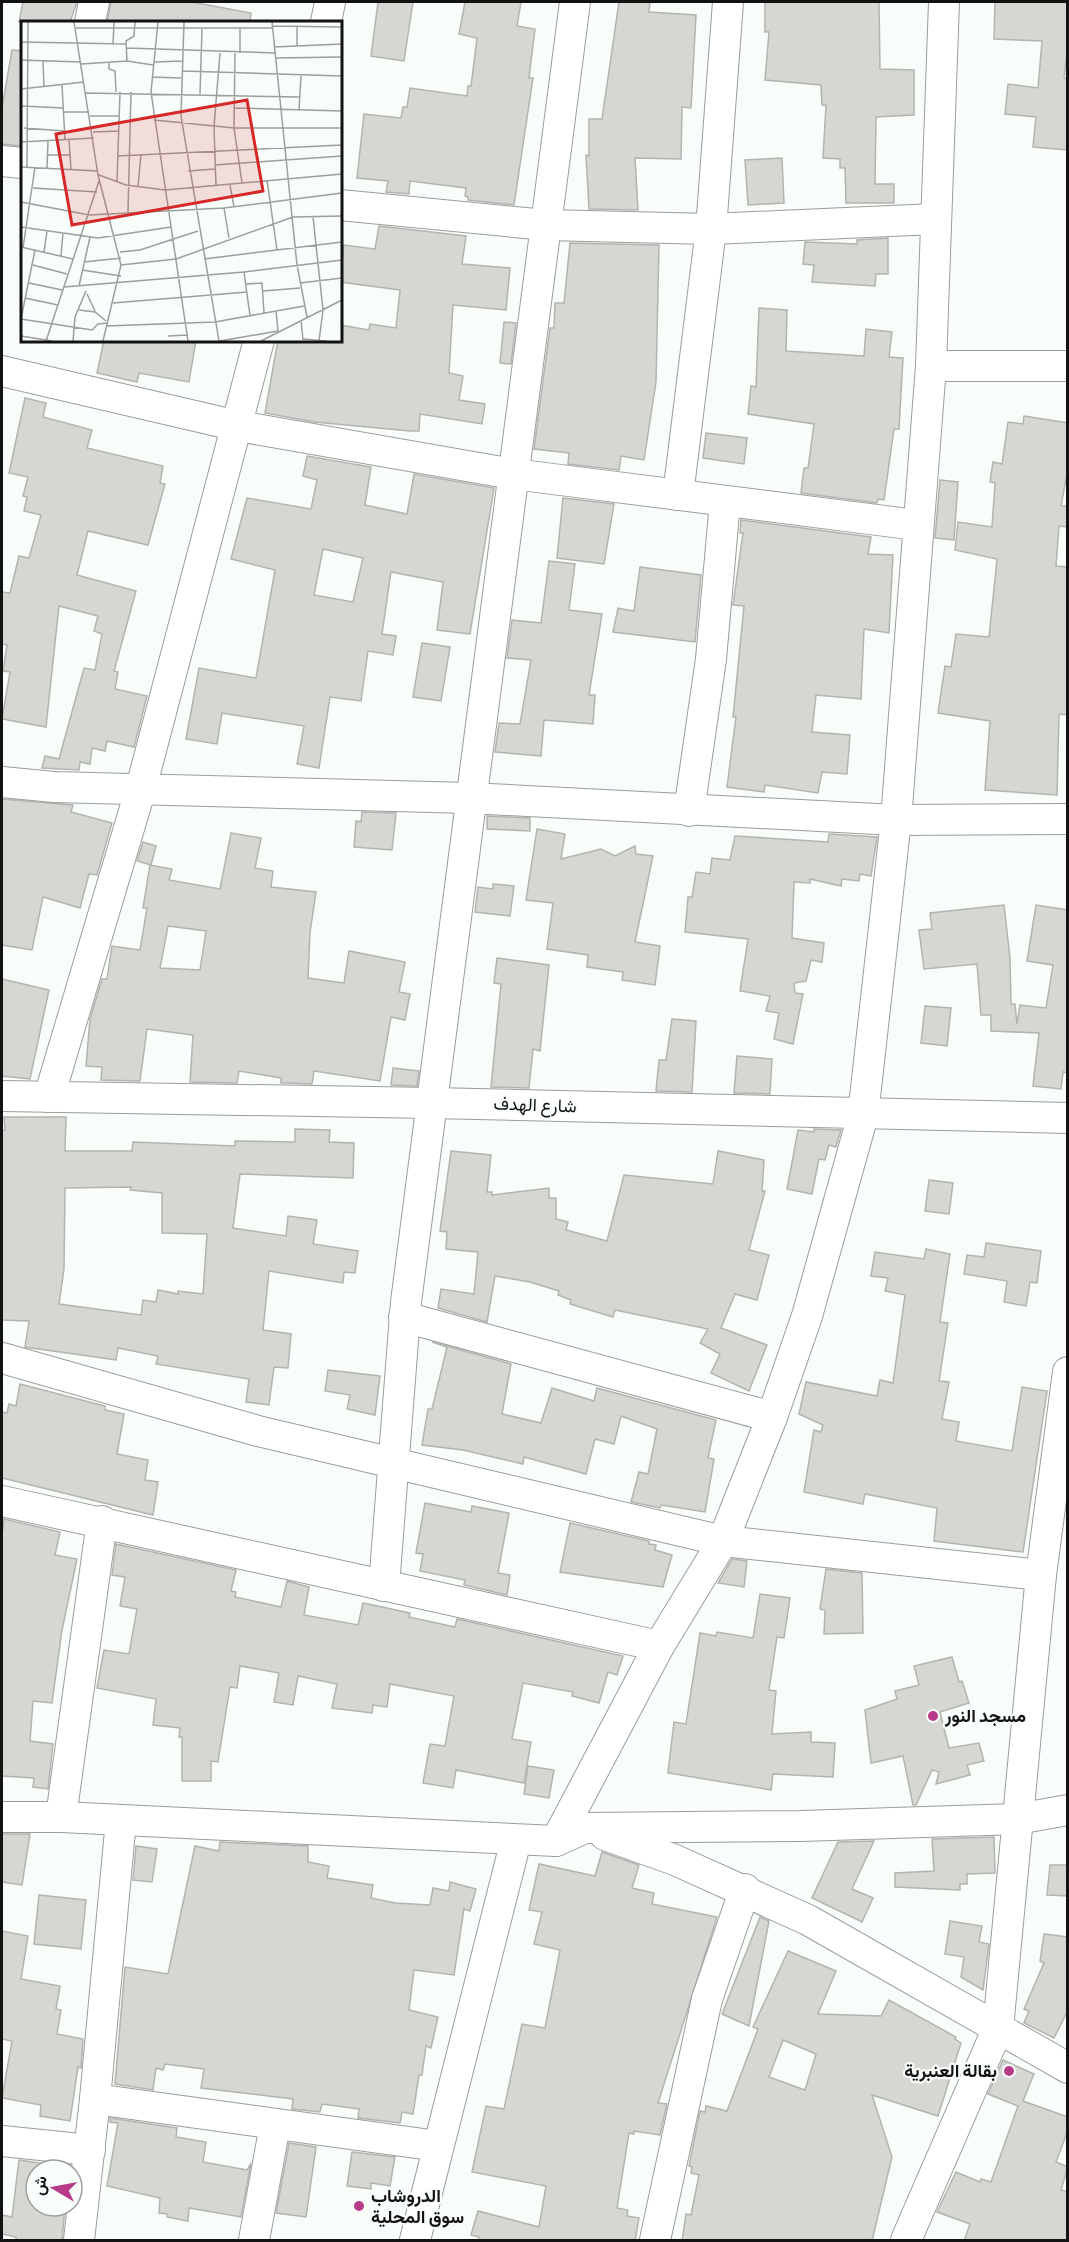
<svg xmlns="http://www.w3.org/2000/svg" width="1069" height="2242" font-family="Bitter,Vazirmatn,serif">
<rect width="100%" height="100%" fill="#f8fdf9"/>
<g fill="#d6d7d2" stroke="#b2b4af" stroke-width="1.5" fill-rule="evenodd">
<polygon points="23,2 77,2 70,22 19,22"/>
<polygon points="111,2 192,2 251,13 250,22 107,22"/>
<polygon points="378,2 413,2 404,61 371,56"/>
<polygon points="465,2 521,2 517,26 535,29 529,78 533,78 514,205 468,200 468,197 465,196 466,188 410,181 409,194 386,192 388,181 357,178 364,114 401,118 403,107 407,107 410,88 467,96 468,86 471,86 477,38 459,34"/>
<polygon points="619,2 650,2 649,12 696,15 691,108 682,107 681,159 635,158 638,210 589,209 586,155 589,156 589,119 602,119"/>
<polygon points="765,2 879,2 880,69 914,70 914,115 876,117 875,184 894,184 894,203 846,203 845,168 840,168 840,159 823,158 826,105 822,105 821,85 765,80 769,32 765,32"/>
<polygon points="995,2 1068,2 1068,44 1064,78 1068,79 1068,150 1033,147 1036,117 1005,114 1008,84 1038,88 1042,41 994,39"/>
<polygon points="12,50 22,51 22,146 2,144 2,108"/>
<polygon points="782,158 784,203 748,205 745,160"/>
<polygon points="379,226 466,236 462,264 510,268 506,310 453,305 449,373 463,376 459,400 485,404 482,424 420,414 419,431 410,431 314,422 265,413 278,340 340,340 340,325 369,330 370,324 396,328 400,290 340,282 344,245 375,249"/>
<polygon points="888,238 888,274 876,274 875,286 812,282 814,265 803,264 805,242 857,244 857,240"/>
<polygon points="570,243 659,245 656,382 644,460 621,456 619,470 568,464 569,453 534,449 550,328 554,328 555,303 564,303"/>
<polygon points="759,308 787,310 786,351 864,356 866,329 892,332 889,357 903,358 899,429 894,429 884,500 878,499 877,503 801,493 804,468 808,468 814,424 748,414 751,386 756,387"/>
<polygon points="504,322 516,323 511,364 500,363"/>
<polygon points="104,340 196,340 189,382 139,373 137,382 97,373"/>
<polygon points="25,398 46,403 43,417 92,430 87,448 163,466 160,483 165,484 148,545 88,531 77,575 136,591 114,671 118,672 115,689 147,696 134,747 107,741 105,751 92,748 90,764 80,762 79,770 42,768 45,756 59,759 84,668 95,670 102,634 94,631 98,616 59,606 46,727 2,719 10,672 3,671 7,645 2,644 2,592 10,593 19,556 29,558 41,515 24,511 27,497 23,496 28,477 9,473"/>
<polygon points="1024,416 1068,423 1068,468 1061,506 1068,506 1068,527 1059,526 1056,566 1068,567 1068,715 1059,714 1057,795 985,790 990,721 938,713 945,666 951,667 956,634 989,637 997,559 955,550 958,522 992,527 995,483 990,482 993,462 1002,464 1008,422 1023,424"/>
<polygon points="706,433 747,438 744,464 703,458"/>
<path d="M 307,456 L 371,467 L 365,505 L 407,514 L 414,474 L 494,488 L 470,634 L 437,630 L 443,582 L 391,572 L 382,634 L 396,636 L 393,655 L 368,651 L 361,701 L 330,697 L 319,768 L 297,764 L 304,726 L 222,713 L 217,744 L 186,739 L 199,668 L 256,678 L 275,570 L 231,559 L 247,498 L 311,509 L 317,480 L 303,476 ZM 323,549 L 363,558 L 353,602 L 314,595 Z"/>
<polygon points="940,480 958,482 954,540 935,538"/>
<polygon points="563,498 614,504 604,564 557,558"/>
<polygon points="741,520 871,537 868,554 893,555 889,633 864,629 861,699 816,695 812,732 850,735 847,774 822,772 818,793 765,785 764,792 727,787 736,717 733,717 744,606 733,605 743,533 740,533"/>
<polygon points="549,561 575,564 569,610 602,614 589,695 595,695 593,724 544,720 541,756 495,752 499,723 520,724 531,660 507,658 512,620 541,623"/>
<polygon points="640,567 701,575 695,642 613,632 618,608 634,611"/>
<polygon points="422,643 450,647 441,701 413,697"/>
<polygon points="2,799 73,805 71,812 112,823 97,875 89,874 80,908 43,897 32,950 2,945"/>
<polygon points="362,812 396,813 392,850 354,847 356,821 361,822"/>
<polygon points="487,816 530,818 530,831 487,829"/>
<polygon points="537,829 565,834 561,859 601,849 615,856 635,846 636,854 653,856 635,942 660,946 655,985 622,980 623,972 587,967 588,955 547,949 553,903 526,900"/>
<path d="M 231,833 L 261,838 L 255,868 L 273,871 L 271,887 L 316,892 L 310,933 L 308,978 L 344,983 L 349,951 L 405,962 L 399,992 L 410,994 L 405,1020 L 391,1017 L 380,1081 L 314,1071 L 312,1084 L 286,1083 L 281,1083 L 281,1078 L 239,1071 L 237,1083 L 190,1082 L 193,1035 L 147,1029 L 140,1081 L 101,1080 L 102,1067 L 86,1066 L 90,1019 L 102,979 L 107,979 L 112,946 L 140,950 L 147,908 L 143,908 L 150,865 L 172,869 L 169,880 L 220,889 ZM 168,926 L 206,931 L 200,970 L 160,968 Z"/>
<polygon points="829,834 877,837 871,876 860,874 859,881 842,879 841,886 810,879 810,883 794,882 792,938 824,943 822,962 811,960 806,981 794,983 795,993 803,994 793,1044 774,1039 779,1013 766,1011 770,996 740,991 748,939 685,932 688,897 692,897 696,872 710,874 712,858 730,860 735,836 828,842"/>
<polygon points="143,842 156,846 151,865 137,861"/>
<polygon points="493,884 514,886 510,916 475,912 478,887 493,889"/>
<polygon points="1004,905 1010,958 1011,1004 1015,1004 1017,1024 1020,1005 1046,1008 1053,965 1027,961 1036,905 1068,910 1068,1073 1063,1072 1061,1089 1033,1086 1039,1033 991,1031 991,1015 981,1015 977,964 924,969 919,930 932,929 930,913"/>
<polygon points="497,958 549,965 540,1051 533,1049 529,1088 491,1087 501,984 494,983"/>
<polygon points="2,979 49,990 30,1079 2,1076"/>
<polygon points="925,1006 951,1008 947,1046 921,1043"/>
<polygon points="672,1019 696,1021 692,1092 656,1091 659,1060 666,1060"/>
<polygon points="737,1056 772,1059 770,1094 734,1093"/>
<polygon points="393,1068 419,1071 417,1086 391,1085"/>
<path d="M 4,1117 L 66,1117 L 65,1151 L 132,1151 L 133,1142 L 235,1146 L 235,1141 L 295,1142 L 295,1129 L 330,1130 L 329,1142 L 354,1143 L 353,1178 L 240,1174 L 233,1228 L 286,1236 L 288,1216 L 317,1220 L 313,1244 L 358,1251 L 355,1273 L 344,1272 L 343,1283 L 269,1271 L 263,1330 L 291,1334 L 288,1368 L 274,1367 L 269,1405 L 246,1402 L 249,1379 L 156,1364 L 158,1356 L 118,1348 L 116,1360 L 25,1347 L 29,1321 L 2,1320 L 2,1130 L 5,1130 ZM 131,1187 L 130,1190 L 162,1193 L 162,1233 L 207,1234 L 203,1294 L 178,1291 L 178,1294 L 158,1290 L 156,1302 L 143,1300 L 141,1315 L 59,1304 L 64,1269 L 65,1188 Z"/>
<polygon points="814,1129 841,1130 836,1147 829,1145 825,1160 819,1159 812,1194 787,1189 798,1130 814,1132"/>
<polygon points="451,1151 491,1155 487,1192 492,1192 492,1195 549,1188 549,1198 556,1198 556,1219 568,1222 566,1230 607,1241 624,1175 713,1184 718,1151 764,1160 762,1191 765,1191 749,1250 769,1255 757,1300 735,1294 721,1328 767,1345 749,1391 711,1373 720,1354 700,1343 708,1329 615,1310 613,1317 570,1304 571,1300 558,1295 559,1291 530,1282 495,1276 487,1322 438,1308 441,1289 474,1294 478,1252 446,1249 447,1232 440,1231"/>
<polygon points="929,1180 953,1183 949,1214 925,1211"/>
<polygon points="986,1243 1041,1251 1037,1283 1030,1282 1026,1306 1004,1302 1007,1281 964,1274 967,1255 984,1257"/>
<polygon points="926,1249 950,1254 940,1322 948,1323 939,1381 949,1382 942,1419 959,1422 956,1441 1012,1451 1022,1387 1047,1391 1023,1552 934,1541 937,1508 865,1494 863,1504 804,1492 814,1430 821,1432 823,1425 799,1414 806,1382 877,1396 880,1380 893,1383 905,1295 885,1291 888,1278 871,1276 875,1252 924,1259"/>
<polygon points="432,1342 511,1364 502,1414 541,1423 552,1388 594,1401 597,1388 716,1420 708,1458 714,1459 705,1512 661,1505 660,1508 631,1502 639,1472 648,1474 657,1429 621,1416 614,1444 595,1439 586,1474 524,1457 523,1464 463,1450 422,1445 428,1409 432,1409 447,1347"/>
<polygon points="328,1370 380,1376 375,1415 347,1409 350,1395 325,1391"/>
<polygon points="20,1384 105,1406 105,1410 124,1414 117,1454 148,1460 145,1480 158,1482 153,1515 2,1478 2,1412 7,1413 9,1404 16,1406"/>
<polygon points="425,1503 471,1512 472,1506 509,1513 498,1573 510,1575 507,1595 464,1585 465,1580 420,1571 423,1554 416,1553"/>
<polygon points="4,1519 60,1532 55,1555 77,1559 62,1630 52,1703 33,1701 30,1741 53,1744 48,1789 33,1787 34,1778 2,1776 2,1535"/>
<polygon points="570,1523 649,1541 649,1544 656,1545 655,1550 672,1555 663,1587 560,1572"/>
<polygon points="116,1544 236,1570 231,1591 236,1592 235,1597 281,1607 287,1581 309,1587 304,1615 358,1625 363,1603 410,1613 409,1617 455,1627 457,1619 623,1656 617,1675 608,1672 599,1703 572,1696 573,1692 523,1683 512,1739 531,1742 524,1783 456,1770 453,1788 423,1783 430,1744 445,1746 454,1696 390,1684 387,1707 373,1705 372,1713 332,1708 337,1684 298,1676 293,1705 274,1702 279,1673 240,1666 237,1688 230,1687 218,1762 211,1761 211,1781 182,1781 182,1737 179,1737 180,1728 153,1725 156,1699 97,1688 104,1650 129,1654 137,1609 120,1606 125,1577 112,1575"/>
<polygon points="732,1559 747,1561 744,1587 718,1583"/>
<polygon points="826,1569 862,1573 863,1633 824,1634 825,1610 820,1609"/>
<polygon points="760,1594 790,1598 784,1638 777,1637 769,1690 776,1691 772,1734 811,1732 811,1742 835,1743 833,1777 773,1774 771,1790 668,1773 674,1722 686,1724 700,1633 716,1636 717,1632 753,1638"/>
<polygon points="952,1657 959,1682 962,1681 969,1703 940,1712 949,1748 979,1743 984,1761 967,1765 970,1775 936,1784 939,1772 932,1770 916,1805 913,1805 903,1756 871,1763 865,1710 897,1699 895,1691 919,1685 914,1666"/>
<polygon points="528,1766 554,1770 549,1798 524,1794"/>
<polygon points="2,1834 30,1834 22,1885 2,1882"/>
<polygon points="994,1837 995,1873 967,1874 967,1884 960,1884 960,1890 895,1887 895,1873 934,1871 932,1839"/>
<polygon points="874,1841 852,1889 873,1898 862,1922 812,1898 838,1842"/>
<polygon points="220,1842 308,1846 308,1862 329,1866 327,1878 373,1885 371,1898 395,1903 430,1905 433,1888 449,1891 450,1882 476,1889 470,1911 464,1909 454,1975 414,1970 409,2010 438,2017 431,2048 426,2046 422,2075 419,2075 413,2114 402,2112 400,2123 358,2118 359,2109 322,2104 320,2112 292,2109 293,2099 201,2088 204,2069 165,2064 163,2070 156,2068 153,2090 115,2084 125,1967 168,1974 195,1846 219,1851"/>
<polygon points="136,1846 157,1849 152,1882 133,1880"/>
<polygon points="602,1852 639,1865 632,1888 654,1893 652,1904 717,1917 658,2103 667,2104 660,2135 634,2131 634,2134 629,2133 617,2208 628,2210 627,2216 639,2218 635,2241 478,2241 479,2237 471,2235 478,2211 539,2227 546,2186 472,2172 486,2106 504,2109 522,2024 545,2028 560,1950 534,1944 542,1912 529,1910 539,1864 595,1876"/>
<polygon points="1050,1865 1068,1865 1068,1896 1047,1895"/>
<polygon points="39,1895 86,1900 81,1949 34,1944"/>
<polygon points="760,1917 769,1921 749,2026 722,2014"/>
<polygon points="950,1921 982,1926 979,1942 989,1944 983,1990 961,1977 964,1957 945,1954"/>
<polygon points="2,1931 28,1936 21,1979 60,1986 56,2009 61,2010 57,2034 83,2039 81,2068 78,2067 70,2121 40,2116 41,2105 2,2098 12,2041 2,2039"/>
<polygon points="1044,1934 1068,1937 1068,2010 1054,2038 1024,2023 1029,2011 1024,2009 1044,1963 1040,1961"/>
<path d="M 788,1951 L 836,1971 L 818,2014 L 881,2016 L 889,2000 L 956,2037 L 955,2039 L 961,2043 L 938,2116 L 872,2095 L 892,2157 L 872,2241 L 682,2241 L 686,2214 L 691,2215 L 699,2175 L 691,2173 L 692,2167 L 689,2166 L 700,2111 L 705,2112 L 706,2106 L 727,2111 L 758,2029 L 753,2027 ZM 783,2040 L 816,2054 L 805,2090 L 769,2077 Z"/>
<polygon points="1003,2060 1034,2074 1023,2101 1068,2117 1068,2130 1056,2162 1068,2167 1061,2190 1068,2192 1068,2241 964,2241 970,2224 937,2212 956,2172 980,2182 981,2179 991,2182 1018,2106 988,2094"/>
<polygon points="110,2118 177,2128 176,2137 206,2142 203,2162 247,2170 251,2163 241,2217 189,2208 188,2221 167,2217 167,2214 159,2213 160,2198 107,2186 118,2123 110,2122"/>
<polygon points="289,2143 316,2147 306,2217 276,2213"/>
<polygon points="352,2152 395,2157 390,2186 371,2183 371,2189 347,2186"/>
<polygon points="19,2160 46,2164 45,2170 36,2170 36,2206 65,2207 62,2241 16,2241 16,2237 2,2234 2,2215 12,2217"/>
</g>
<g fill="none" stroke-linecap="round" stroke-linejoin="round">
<defs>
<g id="minor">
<polyline points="90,22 94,2"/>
<polyline points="326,22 330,2"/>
<polyline points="2,161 22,163"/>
<polyline points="340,205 546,225 711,229 935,219"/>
<polyline points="931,366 1068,366"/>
<polyline points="2,371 238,426 513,474 917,525"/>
<polyline points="678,495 711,229 728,2"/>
<polyline points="2,782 54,787 469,798 896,820 1068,819"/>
<polyline points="689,811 711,659 725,502"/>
<polyline points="2,1096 432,1103 1068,1118"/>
<polyline points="49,1097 141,788 259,340"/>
<polyline points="404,1317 772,1417"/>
<polyline points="2,1358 258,1431 723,1541 1041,1575"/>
<polyline points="2,1501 659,1646"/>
<polyline points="384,1586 406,1302 575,2"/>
<polyline points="2,1817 61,1817 556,1841 585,1828 801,1826 1017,1819 1068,1810"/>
<polyline points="61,1817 102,1521"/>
<polyline points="605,1835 675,1860 808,1920 1068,2068"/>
<polyline points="556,1841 659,1646 723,1541 772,1417 807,1316 863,1115 896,820 931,366 944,2"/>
<polyline points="95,2099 438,2146"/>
<polyline points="2,2141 90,2150"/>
<polyline points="79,2240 95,2099 121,1820"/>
<polyline points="254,2240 275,2125"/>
<polyline points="415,2240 516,1840"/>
<polyline points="655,2240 707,1999 745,1889"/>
<polyline points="906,2240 998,2028 1041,1575 1068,1372"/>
</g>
</defs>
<use href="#minor" stroke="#9a9e9b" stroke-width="32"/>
<use href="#minor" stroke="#fff" stroke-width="30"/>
</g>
<g fill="#b83b8a" stroke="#f8fdf9" stroke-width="2">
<circle cx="933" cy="1716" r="6"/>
<circle cx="1009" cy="2071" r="6"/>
<circle cx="359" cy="2206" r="6"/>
</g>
<g text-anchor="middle" stroke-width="4.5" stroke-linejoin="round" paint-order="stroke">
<g font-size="18" fill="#111211" stroke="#f8fdf9">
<text transform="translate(535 1105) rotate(2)" y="6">شارع الهدف</text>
</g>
<g font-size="18" font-weight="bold" fill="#111211" stroke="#f8fdf9" text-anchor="start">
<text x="945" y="1722">مسجد النور</text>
<text x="997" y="2077" text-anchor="end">بقالة العنبرية</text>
<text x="371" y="2202">الدروشاب<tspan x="371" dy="21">سوق المحلية</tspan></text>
</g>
</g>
<g transform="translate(21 21)">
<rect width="321" height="321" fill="#f8fdf9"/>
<path fill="none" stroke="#9c9f9c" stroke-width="1.5" d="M 53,1 L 77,154 L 100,244 L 82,320M 137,1 L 130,71 L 167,320M 163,1 L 160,95 L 198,320M 251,1 L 276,244 L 286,296M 251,5 L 321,6M 55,7 L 251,7M 219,8 L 219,32M 0,21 L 105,23M 92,24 L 93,1M 276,25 L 276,6M 253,26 L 321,23M 106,27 L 254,32M 214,32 L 213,107 L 221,162M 254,37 L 321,36M 0,39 L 60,41M 22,40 L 23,66M 106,40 L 105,20 L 113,15 L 114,1M 88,41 L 88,48 L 94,50 L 95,71M 133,41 L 162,40M 60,43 L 106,40 L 132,44M 161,50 L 321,55M 131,56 L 160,57M 41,64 L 44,119M 0,68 L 63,61M 65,72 L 278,76M 179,73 L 181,8M 0,85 L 42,87M 213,87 L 321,90M 278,89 L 280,55M 43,91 L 68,91M 69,95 L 98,95M 133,99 L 213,107 L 321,107M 3,107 L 43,110M 72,111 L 98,110M 48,119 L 50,148M 0,121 L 73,117M 27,134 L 49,134M 97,135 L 321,124M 194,144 L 321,135M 0,146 L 77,150M 6,146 L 7,1M 26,147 L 27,120M 167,150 L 194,148M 78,154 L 105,164 L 144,169 L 321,153M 246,159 L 256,229M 96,160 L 99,71M 209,164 L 213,186M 195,165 L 193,106 L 199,32M 117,166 L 120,133M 12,167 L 76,171M 0,181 L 68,194 L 203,187 L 321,172M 203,187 L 208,217M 107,191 L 110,71M 292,196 L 302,289 L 298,320M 0,206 L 77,217 L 150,206M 0,226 L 52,238M 2,227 L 14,146M 23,231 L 26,210M 99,231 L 119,229 L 177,210M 40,235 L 42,212M 183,238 L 321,221M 63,241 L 100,237M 12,244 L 46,253M 100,244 L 155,238 L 272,196 L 321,195M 61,249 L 100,255M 223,251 L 229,295M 8,262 L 41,269M 279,262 L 321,257M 225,263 L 241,262 L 243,292M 58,265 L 69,216M 43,266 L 223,251 L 321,239M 242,270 L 279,267M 66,273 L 74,290M 4,277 L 37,284M 92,282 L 226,271M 58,289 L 74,291 L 85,300M 255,290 L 257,310M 0,298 L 71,309 L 77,303 L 86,302M 0,298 L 14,229M 280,299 L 282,319M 85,305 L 194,301 L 283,285M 0,315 L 31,320M 147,315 L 166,314M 282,318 L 305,320M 25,320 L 78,160M 52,320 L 54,296 L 65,270M 199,320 L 257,310M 240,320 L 321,279"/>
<path fill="#d62828" fill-opacity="0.15" stroke="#d62828" stroke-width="3" d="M 226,79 L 242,170 L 51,204 L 35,113 Z"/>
<rect width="321" height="321" fill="none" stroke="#111211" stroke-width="3"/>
</g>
<rect width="1069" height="2242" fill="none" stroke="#111211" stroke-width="6"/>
<g transform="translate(54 2188) rotate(280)"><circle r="28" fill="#f8fdf9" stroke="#9c9f9c" stroke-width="1.5"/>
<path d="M0-4.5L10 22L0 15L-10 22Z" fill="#b83b8a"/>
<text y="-9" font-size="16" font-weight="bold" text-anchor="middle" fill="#111211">ش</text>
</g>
</svg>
